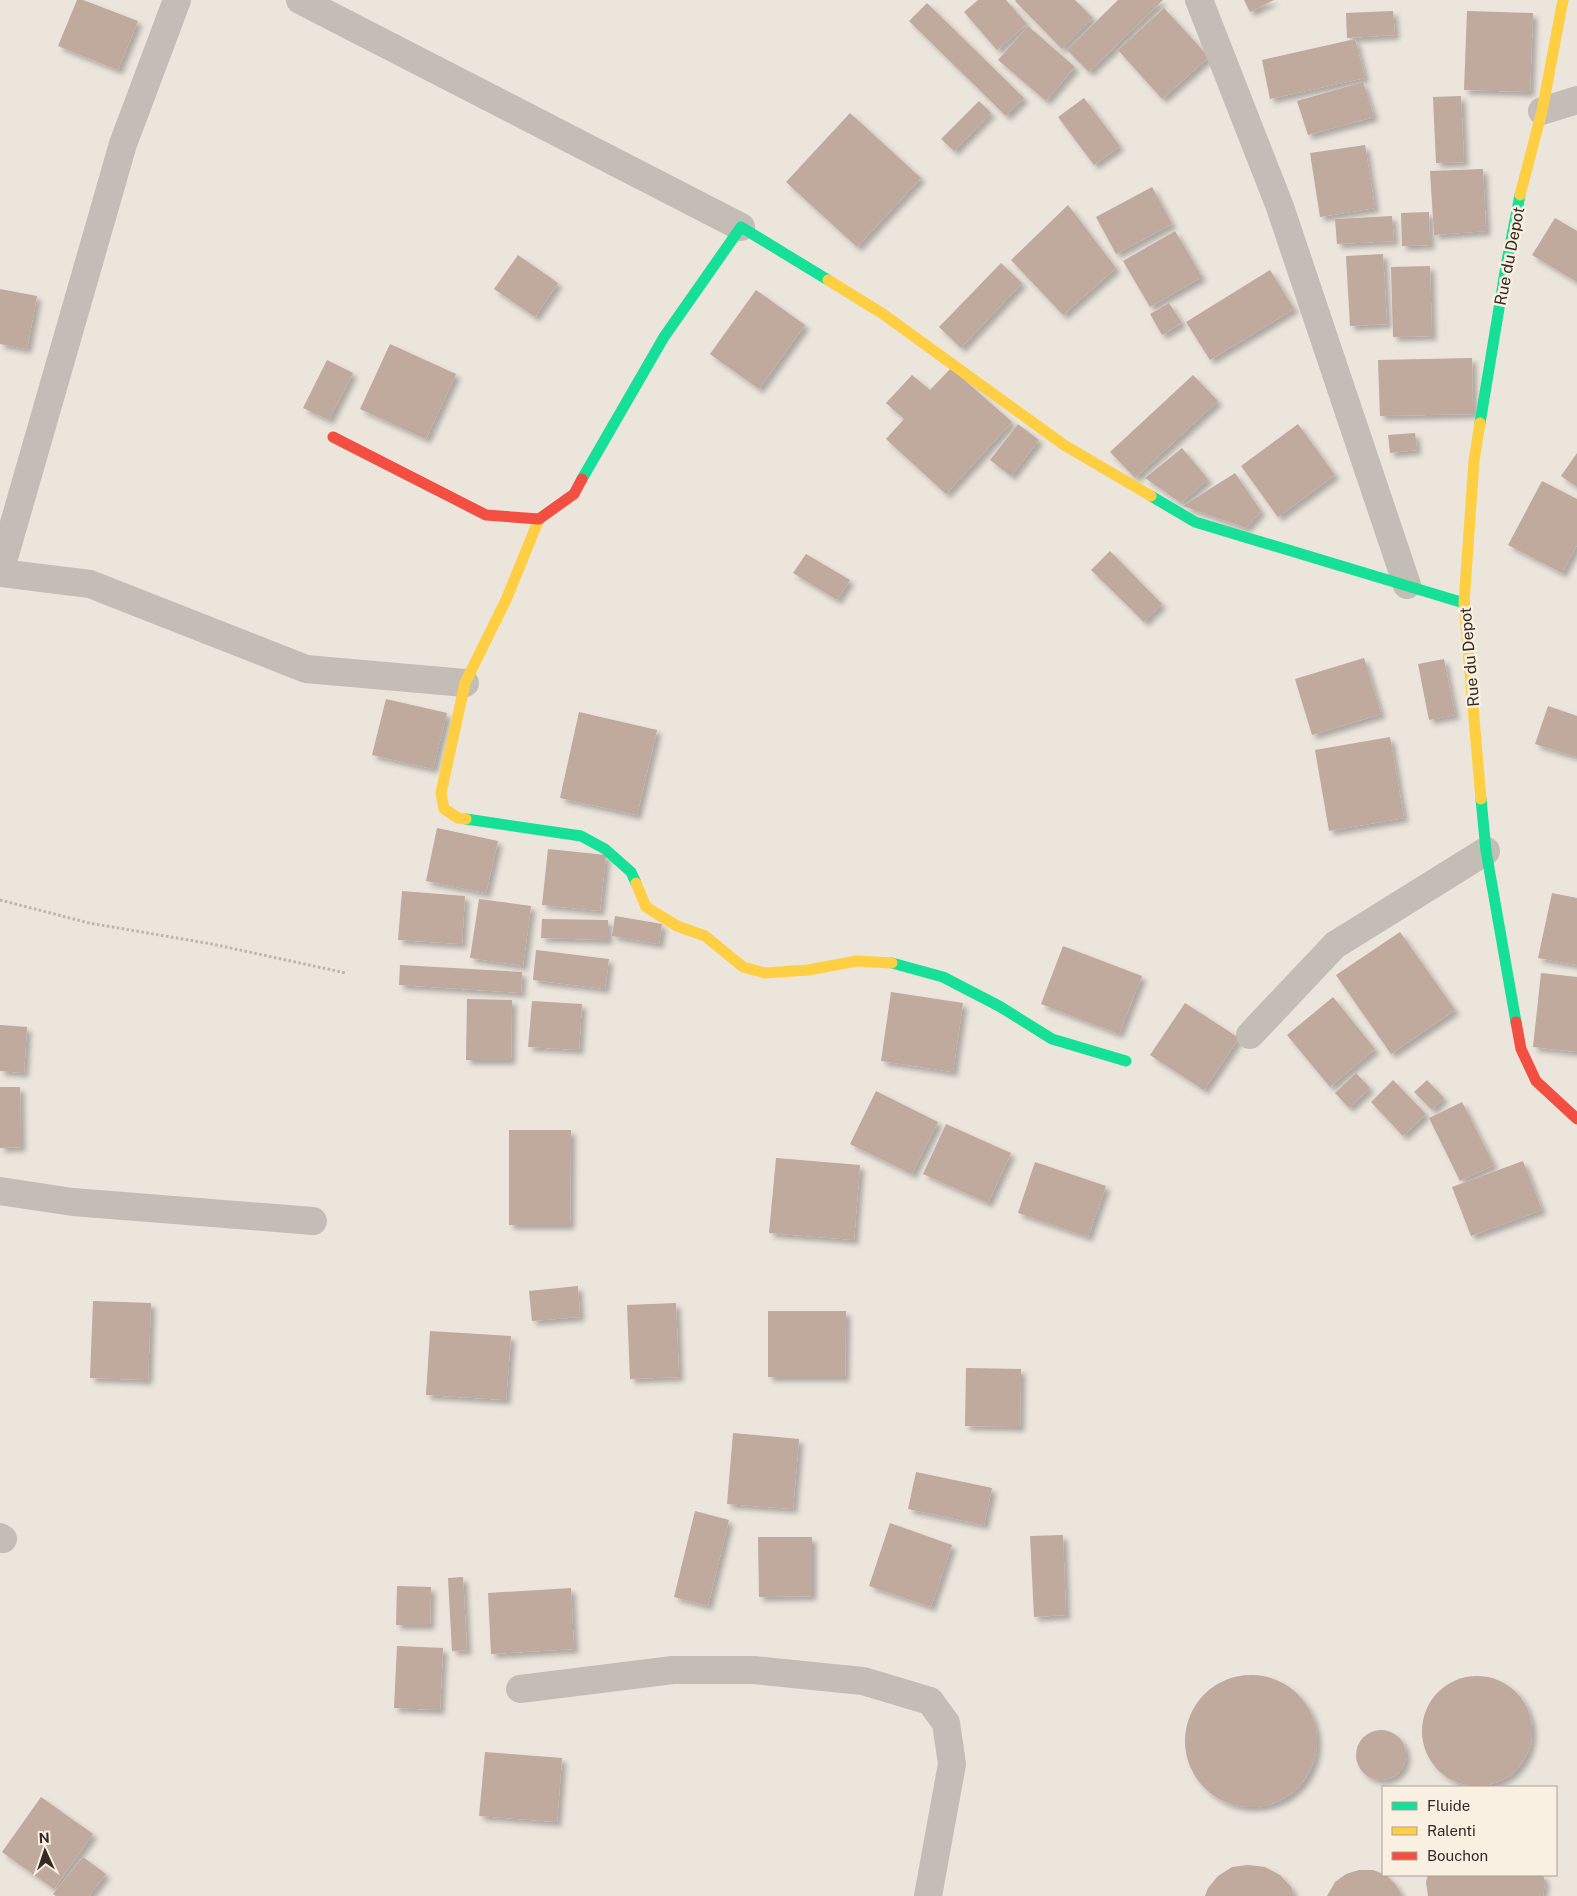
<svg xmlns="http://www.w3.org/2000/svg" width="1577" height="1896" font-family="'Public Sans',sans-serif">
<defs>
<filter id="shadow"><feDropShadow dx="4.5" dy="4.5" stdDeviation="2.5" flood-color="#0004"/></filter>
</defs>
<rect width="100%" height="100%" fill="#ebe5dc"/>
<g fill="#c0a99d" filter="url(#shadow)">
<polygon points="77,0 83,0 138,21 118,70 58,46"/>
<polygon points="978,0 1006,0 1027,24 997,50 964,12"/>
<polygon points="1016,0 1075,0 1093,18 1062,49 1015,1"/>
<polygon points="1118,0 1163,0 1089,72 1067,50"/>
<polygon points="1244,0 1274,0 1250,12"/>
<polygon points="927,3 1024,98 1006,116 909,21"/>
<polygon points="1164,8 1209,57 1162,99 1118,50"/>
<polygon points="1393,11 1395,35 1347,38 1346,13"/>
<polygon points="1467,11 1533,13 1530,92 1464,90"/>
<polygon points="1028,26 1075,67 1046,101 998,60"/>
<polygon points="1355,39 1365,78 1270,99 1262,60"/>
<polygon points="1363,82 1374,117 1308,135 1297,101"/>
<polygon points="1461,96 1464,162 1436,163 1433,97"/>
<polygon points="1084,98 1120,146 1094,165 1058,117"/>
<polygon points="979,101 991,113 954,151 941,139"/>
<polygon points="850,113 921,178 857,247 786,182"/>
<polygon points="1365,145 1375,208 1320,217 1310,153"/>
<polygon points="1483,169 1486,231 1434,235 1430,171"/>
<polygon points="1152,187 1172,224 1116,254 1096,217"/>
<polygon points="1068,205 1116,268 1063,315 1011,260"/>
<polygon points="1429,212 1430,245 1402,246 1401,213"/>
<polygon points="1392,216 1394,241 1337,244 1335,219"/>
<polygon points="1555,218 1577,231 1577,282 1532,255"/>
<polygon points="1175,231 1202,277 1150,307 1123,261"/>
<polygon points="1383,254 1387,324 1350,326 1346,256"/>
<polygon points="518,255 558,283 535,317 494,289"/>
<polygon points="1001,263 1022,283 961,348 939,327"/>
<polygon points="1430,266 1432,336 1393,337 1391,267"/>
<polygon points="1270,270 1294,309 1210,360 1186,322"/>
<polygon points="0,289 37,296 27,349 0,344"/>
<polygon points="756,290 805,325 759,389 710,354"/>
<polygon points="1169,303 1182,323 1162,335 1150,314"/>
<polygon points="390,344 456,374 426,439 360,409"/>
<polygon points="1472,358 1473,414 1380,416 1378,360"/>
<polygon points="327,360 353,373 329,420 303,408"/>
<polygon points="951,368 1012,422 946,494 886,439 904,419 886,403 912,375 930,390"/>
<polygon points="1193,375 1218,401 1135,478 1110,452"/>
<polygon points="1018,424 1039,440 1011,476 990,460"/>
<polygon points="1298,424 1335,475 1278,517 1241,466"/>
<polygon points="1415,433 1417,450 1390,453 1388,435"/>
<polygon points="1182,448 1208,479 1181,503 1145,478"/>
<polygon points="1577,453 1577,487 1561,476"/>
<polygon points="1235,473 1261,511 1246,528 1183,506"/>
<polygon points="1542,481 1577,499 1577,545 1562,573 1508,545"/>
<polygon points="1110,551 1162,604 1144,622 1091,570"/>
<polygon points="806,554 850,580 837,600 793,573"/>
<polygon points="1364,658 1381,714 1312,735 1295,679"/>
<polygon points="1444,659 1455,715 1429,720 1418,664"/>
<polygon points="386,699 447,713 433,769 372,755"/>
<polygon points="1548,706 1577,716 1577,757 1535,744"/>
<polygon points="579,712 657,730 637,815 560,798"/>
<polygon points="1390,737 1404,818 1329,831 1315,750"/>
<polygon points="437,828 498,841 486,893 426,881"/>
<polygon points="548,849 606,855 600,911 542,905"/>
<polygon points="402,891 465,896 462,944 398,940"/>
<polygon points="1552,893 1577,898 1577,965 1538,958"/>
<polygon points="479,899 531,906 523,966 470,958"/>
<polygon points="615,916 662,924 659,944 612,936"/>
<polygon points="542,919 608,920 608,940 541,938"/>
<polygon points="1400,932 1455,1010 1391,1054 1336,975"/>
<polygon points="1063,946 1142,976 1119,1034 1041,1004"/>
<polygon points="536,950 609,959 605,989 533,980"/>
<polygon points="400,965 522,972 521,993 399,985"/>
<polygon points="1541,973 1577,977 1577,1052 1533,1047"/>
<polygon points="891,992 963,1003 953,1072 881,1061"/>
<polygon points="1333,997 1375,1049 1330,1087 1287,1035"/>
<polygon points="467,999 512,1000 511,1060 466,1060"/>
<polygon points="532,1001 582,1004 579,1050 528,1047"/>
<polygon points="1185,1003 1239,1038 1204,1090 1150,1055"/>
<polygon points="0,1025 27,1027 24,1073 0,1071"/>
<polygon points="1356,1073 1370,1088 1349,1108 1335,1093"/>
<polygon points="1393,1080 1426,1114 1403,1136 1371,1102"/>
<polygon points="1427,1080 1444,1098 1432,1110 1414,1092"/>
<polygon points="0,1087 20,1087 21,1147 0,1148"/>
<polygon points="876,1091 938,1122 912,1174 850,1144"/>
<polygon points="1462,1102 1494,1165 1460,1181 1429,1118"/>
<polygon points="946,1124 1011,1153 988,1203 923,1174"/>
<polygon points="509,1130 571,1130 570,1225 509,1225"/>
<polygon points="776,1158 860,1165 854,1240 769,1233"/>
<polygon points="1523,1161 1542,1210 1471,1236 1452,1187"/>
<polygon points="1035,1162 1106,1186 1088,1237 1018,1213"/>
<polygon points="578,1286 580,1317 532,1321 529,1291"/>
<polygon points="93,1301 151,1303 148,1380 90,1378"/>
<polygon points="676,1303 679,1377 630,1379 627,1305"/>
<polygon points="768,1311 846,1311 845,1377 768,1377"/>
<polygon points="430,1331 511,1336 506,1400 426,1395"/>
<polygon points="966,1368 1021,1369 1020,1427 965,1426"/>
<polygon points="733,1433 799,1439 793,1509 727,1504"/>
<polygon points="916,1472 992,1488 984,1525 908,1509"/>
<polygon points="695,1511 729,1520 708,1606 674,1597"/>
<polygon points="890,1523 952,1545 931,1607 869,1586"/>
<polygon points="1063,1535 1066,1615 1034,1617 1030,1536"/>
<polygon points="758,1537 812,1537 812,1596 759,1597"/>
<polygon points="463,1577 467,1650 452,1651 448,1578"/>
<polygon points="397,1586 431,1587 430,1625 396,1625"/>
<polygon points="571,1588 574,1649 491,1654 488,1593"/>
<polygon points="397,1646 443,1648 440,1710 394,1708"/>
<circle cx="1251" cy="1741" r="66"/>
<circle cx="1477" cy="1731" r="55"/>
<circle cx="1381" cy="1755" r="25"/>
<polygon points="485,1752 562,1758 557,1822 479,1816"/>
<polygon points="41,1797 93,1834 54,1889 2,1852"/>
<polygon points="83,1857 106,1874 89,1896 56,1896 53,1894"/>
<polygon points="1248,1865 1265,1867 1280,1875 1291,1887 1294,1896 1205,1896 1208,1888 1218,1876 1232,1867"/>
<polygon points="1359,1870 1373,1870 1386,1875 1396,1885 1402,1896 1327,1896 1335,1882 1346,1874"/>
<polygon points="1428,1875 1543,1875 1545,1881 1543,1896 1428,1896 1426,1882"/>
</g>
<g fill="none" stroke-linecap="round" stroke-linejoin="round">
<polyline stroke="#bcb5ae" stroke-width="3" stroke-dasharray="2.5 2.5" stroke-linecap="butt" points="0,900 89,923 212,944 346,973"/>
<g stroke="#c3bdb6" stroke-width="28">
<polyline points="300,0 741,227"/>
<polyline points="1199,0 1280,207 1407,585"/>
<polyline points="1542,111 1577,100"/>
<polyline points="0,572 123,144 177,0"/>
<polyline points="0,573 90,584 306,669 465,683"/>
<polyline points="1250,1035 1335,945 1486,851"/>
<polyline points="0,1191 73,1202 313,1221"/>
<polyline points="0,1537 3,1539"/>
<polyline points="520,1689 673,1670 754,1670 863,1681 930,1701 946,1723 952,1764 928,1896"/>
</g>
<g stroke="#16e098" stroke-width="11">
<polyline points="1480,423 1506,266 1520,195"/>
<polyline points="582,479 664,337 741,227 828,280"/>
<polyline points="1151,496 1195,522 1464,603"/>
<polyline points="1481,799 1486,851 1516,1022"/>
<polyline points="466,819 581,836 605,849 631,872 636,883"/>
<polyline points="892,963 943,977 999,1006 1052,1039 1126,1061"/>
</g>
<g stroke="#ffcf43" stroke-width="11">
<polyline points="1520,195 1542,111 1563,0"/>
<polyline points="828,280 883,314 1064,445 1151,496"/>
<polyline points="1480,423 1474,461 1464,603 1481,799"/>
<polyline points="466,819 458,818 444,809 441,793 465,683 506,600 539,519"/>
<polyline points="636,883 646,907 677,926 705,936 743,967 765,973 808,970 857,961 892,963"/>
</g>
<g stroke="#f24e42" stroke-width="11">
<polyline points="333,437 486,515 539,519 574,494 582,479"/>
<polyline points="1516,1022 1521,1049 1536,1081 1577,1119"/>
</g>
</g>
<g text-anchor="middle" stroke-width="5" stroke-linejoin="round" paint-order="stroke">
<g font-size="16" fill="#342a24" stroke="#f9f0e2">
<text transform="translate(1509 256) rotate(-79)" y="6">Rue du Depot</text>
<text transform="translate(1469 657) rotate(-95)" y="6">Rue du Depot</text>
</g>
</g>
<rect x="1382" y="1786" width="175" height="90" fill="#f9f0e2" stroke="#aaa196"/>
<rect x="1392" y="1802" width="25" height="8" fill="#16e098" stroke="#aaa196"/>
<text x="1427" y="1811" font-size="15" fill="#342a24">Fluide</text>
<rect x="1392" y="1827" width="25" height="8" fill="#ffcf43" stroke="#aaa196"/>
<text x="1427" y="1836" font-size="15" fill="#342a24">Ralenti</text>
<rect x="1392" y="1852" width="25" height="8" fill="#f24e42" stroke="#aaa196"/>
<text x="1427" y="1861" font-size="15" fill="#342a24">Bouchon</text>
<g transform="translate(45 1851) rotate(357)" stroke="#f9f0e2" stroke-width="4" paint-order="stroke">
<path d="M0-4L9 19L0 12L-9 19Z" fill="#342a24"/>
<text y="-8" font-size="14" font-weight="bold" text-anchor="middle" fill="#342a24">N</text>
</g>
</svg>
